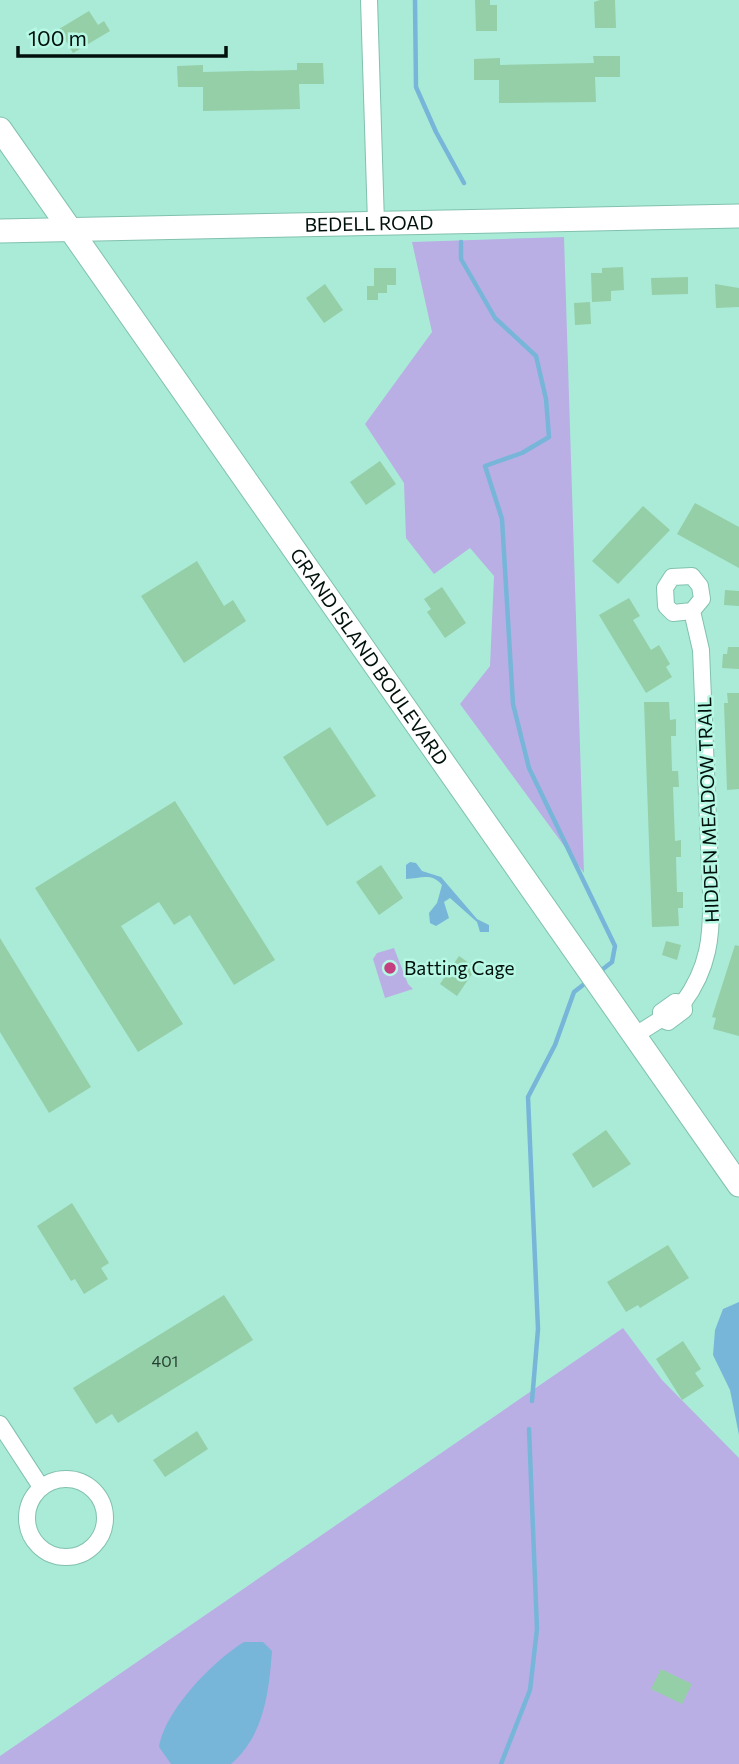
<svg xmlns="http://www.w3.org/2000/svg" width="739" height="1764" font-family="Commissioner,sans-serif">
<rect width="100%" height="100%" fill="#aaebd8"/>
<g fill="#baafe4">
<polygon points="564,237 584,873 460,704 490,666 494,576 470,548 434,574 406,538 404,483 365,424 432,332 412,242"/>
<polygon points="394,948 408,984 413,989 385,998 373,959 377,953"/>
<polygon points="623,1328 662,1380 739,1458 739,1764 0,1764 0,1756"/>
</g>
<g fill="#77b6d9">
<path d="M 410,862 L 416,863 L 422,871 L 441,877 L 477,919 L 489,925 L 489,932 L 480,932 L 477,922 L 450,898 L 444,902 L 449,918 L 436,926 L 430,923 L 429,913 L 437,903 L 442,885 C 431,872 420,879 406,879 L 406,865 Z"/>
<polygon points="739,1302 739,1435 730,1390 713,1355 715,1330 723,1309"/>
<path d="M 244,1642 L 263,1642 L 272,1651 C 269,1692 264,1736 231,1764 L 171,1764 L 159,1747 C 164,1711 214,1660 244,1642 Z"/>
</g>
<g fill="none" stroke-linecap="round" stroke-linejoin="round">
<g stroke="#77b6d9" stroke-width="4.5">
<polyline points="415,0 416,87 436,132 464,183"/>
<polyline points="461,242 461,259 495,318 536,356 546,399 549,437 522,453 485,466 502,519 513,704 529,768 615,946 612,962 603,969"/>
<polyline points="532,1401 538,1329 528,1097 555,1045 574,992 583,985"/>
<polyline points="501,1764 530,1690 537,1629 529,1429"/>
</g>
</g>
<g fill="#95cfa7">
<polygon points="475,0 490,0 490,5 497,5 497,31 476,31"/>
<polygon points="600,0 615,0 616,28 595,28 594,2"/>
<polygon points="89,11 98,25 104,21 110,31 73,53 59,29"/>
<polygon points="593,56 620,56 620,77 595,77 596,102 499,103 499,80 474,80 474,59 500,58 500,65 594,63"/>
<polygon points="297,63 323,63 324,84 299,84 300,109 203,111 203,87 178,87 177,66 203,65 203,72 297,70"/>
<polygon points="623,267 624,290 611,291 611,301 592,302 591,273 602,273 602,268"/>
<polygon points="374,268 396,268 396,285 387,285 387,293 378,293 378,300 367,300 367,286 374,286"/>
<polygon points="688,277 688,294 652,295 651,278"/>
<polygon points="325,284 343,310 324,323 306,298"/>
<polygon points="715,284 739,288 739,307 716,308"/>
<polygon points="590,302 591,324 575,325 574,303"/>
<polygon points="380,461 396,484 366,505 350,482"/>
<polygon points="695,503 739,527 739,568 677,534"/>
<polygon points="643,506 670,530 618,584 592,561"/>
<polygon points="197,561 224,606 233,600 246,621 184,663 141,596"/>
<polygon points="442,587 466,623 445,638 427,612 431,609 424,599"/>
<polygon points="725,590 739,591 739,606 724,605"/>
<polygon points="629,598 640,616 633,620 651,650 659,645 670,664 666,667 672,677 646,693 599,615"/>
<polygon points="728,647 739,647 739,669 722,668 723,654 727,654"/>
<polygon points="727,693 739,693 739,789 727,790 724,703 728,703"/>
<polygon points="644,702 669,702 670,720 676,719 676,736 671,736 672,771 678,771 679,787 673,787 675,841 681,840 681,857 676,857 677,892 683,892 683,908 678,908 679,926 652,927"/>
<polygon points="330,727 376,796 327,826 283,757"/>
<polygon points="175,801 275,960 234,985 190,915 174,925 159,902 121,926 183,1024 138,1052 35,888"/>
<polygon points="381,865 403,898 379,915 356,882"/>
<polygon points="0,938 91,1087 49,1113 0,1032"/>
<polygon points="666,941 681,945 677,960 662,955"/>
<polygon points="735,945 739,946 739,1036 713,1029 716,1018 712,1017"/>
<polygon points="459,956 476,968 457,996 440,984"/>
<polygon points="606,1130 631,1164 593,1188 572,1154"/>
<polygon points="72,1203 109,1263 101,1268 108,1279 84,1294 75,1279 71,1281 37,1226"/>
<polygon points="668,1245 689,1278 640,1308 638,1305 626,1312 607,1282"/>
<polygon points="224,1295 253,1340 118,1423 112,1414 96,1424 73,1388"/>
<polygon points="683,1341 701,1369 695,1373 704,1386 682,1400 656,1359"/>
<polygon points="197,1431 208,1449 165,1477 153,1460"/>
<polygon points="661,1669 692,1684 682,1704 651,1689"/>
</g>
<g fill="none" stroke-linecap="round" stroke-linejoin="round">
<defs>
<g id="street">
<polyline points="369,0 376,223"/>
<path d="M 683,1003 C 709,968 712,936 711,893 L 701,650 L 692,611 L 673,613 L 666,606 L 665,588 L 672,577 L 692,576 L 700,586 L 702,599 L 692,611"/>
<polyline points="634,1036 661,1019 668,1022 684,1010 683,1003 675,1002 661,1012 661,1019"/>
<polyline points="0,1424 41,1487"/>
<circle cx="66" cy="1518" r="39"/>
</g>
<g id="secondary">
<path id="s1" d="M 0,129 L 739,1185"/>
<path id="s2" d="M 0,231 L 739,216"/>
</g>
</defs>
<use href="#street" stroke="#81c1ae" stroke-width="18"/>
<use href="#secondary" stroke="#81c1ae" stroke-width="25"/>
<use href="#street" stroke="#fff" stroke-width="16"/>
<use href="#secondary" stroke="#fff" stroke-width="23"/>
</g>
<circle fill="#c53f80" stroke="#b7f8e5" stroke-width="2.5" cx="390" cy="968" r="7"/>
<g text-anchor="middle" stroke-width="5" stroke-linejoin="round" paint-order="stroke">
<g font-size="16" fill="#254033">
<text x="165" y="1367">401</text>
</g>
<g font-size="19" fill="#00110c" stroke="#b7f8e5">
<text dy="7" stroke="none"><textPath href="#s2" startOffset="369">BEDELL ROAD</textPath></text>
<text dy="7" stroke="none"><textPath href="#s1" startOffset="644">GRAND ISLAND BOULEVARD</textPath></text>
<text transform="translate(708 810) rotate(-92)" y="7">HIDDEN MEADOW TRAIL</text>
</g>
<g font-size="19" fill="#00110c" stroke="#b7f8e5" text-anchor="start">
<text x="404" y="975">Batting Cage</text>
</g>
</g>
<path d="M18 46v10h208v-10" fill="none" stroke="#00110c" stroke-width="3.5"/>
<text x="28" y="46" font-size="21" fill="#00110c" stroke="#b7f8e5" stroke-width="5" paint-order="stroke">100 m</text>
</svg>
